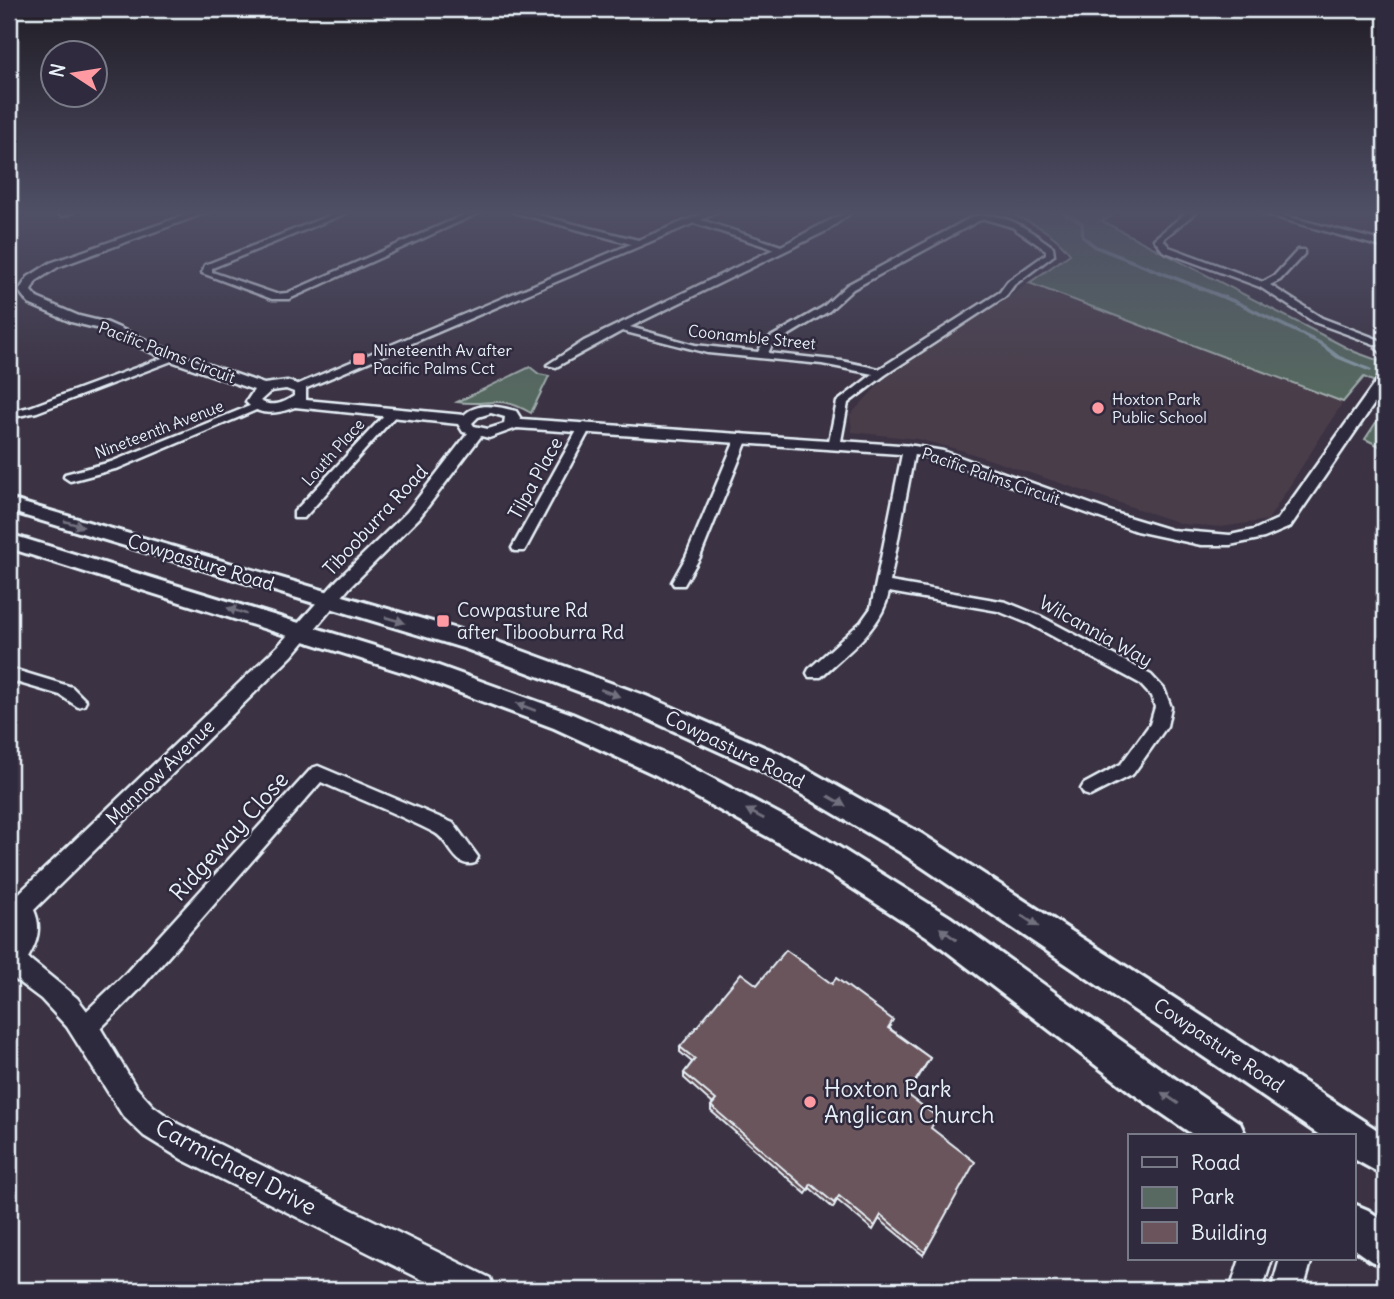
<svg xmlns="http://www.w3.org/2000/svg" width="1394" height="1299" font-family="Delius,sans-serif">
<rect width="100%" height="100%" fill="#3b3243"/>
<filter id="ink" filterUnits="userSpaceOnUse"><feTurbulence type="fractalNoise" baseFrequency=".0143" numOctaves="2"/><feDisplacementMap in="SourceGraphic" scale="14" xChannelSelector="R" yChannelSelector="G"/><feConvolveMatrix kernelMatrix="1 2 1 2 8 2 1 2 1" color-interpolation-filters="sRGB"/></filter>
<g filter="url(#ink)">
<polygon fill="#493c4a" points="1029,283 1343,402 1268,520 1222,527 1183,524 964,451 917,439 852,432 850,415 886,377"/>
<g fill="#576961" stroke="#a0adac" stroke-width="2">
<path d="M 1005,212 L 1099,212 L 1112,216 L 1102,221 L 1355,352 L 1385,363 L 1385,387 L 1364,377 L 1343,402 L 1029,283 L 1070,254 C 1054,232 1030,221 1005,212 Z"/>
<path d="M 530,367 L 539,374 L 549,376 L 531,413 C 496,393 491,407 457,402 Z"/>
<polygon points="1385,409 1385,449 1365,439"/>
</g>
<g fill="none" stroke-linecap="round" stroke-linejoin="round">
<polyline stroke="#889ba6" stroke-width="3.5" points="1062,212 1082,223 1083,237 1096,247 1236,302 1320,343 1338,357 1370,370"/>
<defs>
<g id="minor">
<polygon points="59,212 73,212 62,216 58,214"/>
<polygon points="338,212 349,212 212,268 212,272 276,294 287,293 471,212 481,212 289,299 272,299 202,273 205,265"/>
<path d="M 513,212 L 526,212 L 638,240 L 707,212 L 717,212 L 701,220 L 781,246 C 796,239 841,212 852,212 L 826,231 L 630,327 L 695,345 L 758,352 L 764,341 L 823,307 L 847,285 L 972,217 C 1004,210 1028,229 1053,247 L 1054,255 L 1014,285 L 1006,296 L 885,375 L 848,403 L 841,441 L 835,445 L 829,441 L 837,402 L 873,374 L 822,364 L 708,353 L 622,331 L 556,367 L 547,365 L 584,341 L 774,249 L 694,223 L 302,390 L 294,390 L 294,386 L 631,244 ZM 985,219 L 1012,227 L 1046,250 L 1046,254 L 1008,281 L 1000,292 L 879,369 L 842,361 L 768,353 L 772,345 L 829,311 L 853,289 L 978,221 Z"/>
<polygon points="1187,212 1196,212 1163,239 1169,247 1263,282 1274,276 1298,250 1304,250 1304,254 1280,280 1270,285 1322,318 1385,342 1385,348 1314,322 1260,287 1163,251 1154,239"/>
<polygon points="1258,212 1270,212 1385,242 1385,248"/>
<polygon points="173,354 177,355 177,359 37,412 9,418 9,412 30,407"/>
<polygon points="257,403 261,404 261,408 119,468 70,481 64,477 65,474 111,462"/>
<polygon points="393,409 399,412 397,414 304,518 294,518 294,512 389,410"/>
<polygon points="585,423 591,427 526,548 524,551 514,551 512,548 579,427"/>
<polygon points="742,434 748,438 700,557 684,585 674,585 672,582 686,557 736,438"/>
<path d="M 909,445 L 915,449 L 890,582 L 1006,602 L 1040,616 L 1151,675 L 1164,689 L 1171,707 L 1167,726 L 1133,774 L 1090,796 L 1084,794 L 1081,789 L 1084,784 L 1121,764 L 1150,724 L 1155,707 L 1151,696 L 1139,683 L 1030,624 L 998,611 L 889,592 C 882,629 847,652 821,677 L 809,677 L 807,673 L 809,669 L 861,622 L 871,608 L 903,449 Z"/>
<polygon points="9,668 72,687 86,701 84,705 78,707 60,695 9,680"/>
<path d="M 318,766 L 453,823 L 478,857 L 475,863 C 455,870 450,841 435,833 C 398,814 359,799 321,782 L 140,989 L 93,1036 L 85,1039 L 77,1036 L 74,1028 L 77,1020 L 124,975 L 312,768 Z"/>
</g>
<g id="tertiary">
<path d="M 194,212 L 208,212 L 58,267 L 36,281 L 31,291 L 37,298 L 79,316 L 108,323 L 178,354 L 264,384 L 287,381 L 306,387 L 306,400 L 464,415 C 478,401 499,407 516,411 L 521,419 L 914,446 L 943,451 L 1118,514 L 1171,530 L 1230,535 L 1254,530 L 1278,519 L 1380,376 L 1385,375 L 1385,388 L 1290,527 L 1264,538 L 1230,545 L 1201,545 L 1136,531 L 935,458 L 914,455 L 517,428 L 489,438 L 481,436 L 419,518 L 350,587 L 292,656 L 34,910 C 42,928 37,942 28,958 L 77,998 L 101,1029 L 135,1086 L 153,1106 L 178,1124 L 490,1278 L 494,1290 L 443,1290 L 183,1160 L 144,1136 L 123,1116 L 67,1027 L 41,999 L 9,975 L 9,942 L 13,935 L 13,922 L 9,920 L 9,896 L 14,898 L 278,646 L 338,579 L 407,512 L 468,433 L 463,432 L 458,424 L 295,407 C 278,414 259,417 246,402 L 254,390 L 168,360 L 100,329 L 71,322 L 29,304 L 19,291 L 28,277 L 50,263 ZM 286,389 L 294,392 L 294,396 C 284,403 272,408 260,401 L 271,391 ZM 491,413 L 505,417 L 504,424 L 488,429 L 474,426 L 472,423 L 478,417 Z"/>
<polygon points="1385,340 1385,356 1376,348"/>
<polygon points="1240,1259 1272,1259 1262,1290 1230,1290"/>
<polygon points="1280,1259 1312,1259 1303,1290 1271,1290"/>
</g>
<g id="primary">
<polygon points="9,499 484,637 646,696 780,754 922,834 1385,1135 1385,1176 1354,1159 1354,1136 1321,1136 900,852 760,770 628,710 466,649 9,511"/>
<polygon points="9,534 433,664 572,714 676,759 826,839 950,917 1158,1067 1240,1123 1246,1136 1195,1136 1132,1093 928,937 804,857 656,775 554,728 415,676 9,548"/>
<polygon points="1354,1204 1368,1210 1385,1222 1385,1267 1371,1261 1354,1249"/>
</g>
</defs>
<use href="#minor" stroke="#e8f1f8" stroke-width="5"/>
<use href="#tertiary" stroke="#e8f1f8" stroke-width="5"/>
<use href="#primary" stroke="#e8f1f8" stroke-width="6"/>
<use href="#minor" fill="#2f2a3d" fill-rule="evenodd"/>
<use href="#tertiary" fill="#2f2a3d" fill-rule="evenodd"/>
<use href="#primary" fill="#2f2a3d" fill-rule="evenodd"/>
</g>
<polygon fill="#5c484e" stroke="#e8f1f8" stroke-width="2" points="832,984 891,1026 889,1028 930,1058 908,1095 931,1128 925,1252 923,1255 879,1219 873,1230 837,1200 833,1208 810,1188 806,1194 711,1111 711,1106 713,1104 684,1078 684,1073 692,1062 680,1052 680,1047 757,985"/>
<polygon fill="#6b545b" stroke="#e8f1f8" stroke-width="2" points="786,950 832,984 836,978 893,1020 888,1028 930,1058 907,1094 937,1117 931,1128 975,1162 925,1252 881,1215 875,1226 839,1196 834,1203 811,1184 808,1190 711,1106 716,1100 684,1073 695,1059 680,1047 741,973 757,985"/>
<defs><path id="oneway-solid" d="M-6-.8H1V-3.2L6.5 0L1 3.2V.8H-6Z" transform="scale(1.75)"/></defs>
<g fill="#70707e">
<use href="#oneway-solid" transform="translate(74 524) rotate(17)"/>
<use href="#oneway-solid" transform="translate(237 611) rotate(-162)"/>
<use href="#oneway-solid" transform="translate(395 620) rotate(16)"/>
<use href="#oneway-solid" transform="translate(610 693) rotate(21)"/>
<use href="#oneway-solid" transform="translate(526 707) rotate(-159)"/>
<use href="#oneway-solid" transform="translate(837 801) rotate(30)"/>
<use href="#oneway-solid" transform="translate(755 814) rotate(-152)"/>
<use href="#oneway-solid" transform="translate(1030 921) rotate(33)"/>
<use href="#oneway-solid" transform="translate(948 934) rotate(-144)"/>
<use href="#oneway-solid" transform="translate(1170 1098) rotate(-146)"/>
</g>
</g>
<linearGradient id="sky" x2="0" y2="1"><stop stop-color="#201c25"/><stop offset="0.54" stop-color="#4f4f66"/><stop offset="1" stop-color="#4f4f66" stop-opacity="0"/></linearGradient>
<rect width="1394" height="394" fill="url(#sky)"/>
<g fill="#ff9aa2" stroke="#2f2a3d" stroke-width="2.5">
<rect x="352" y="352" width="14" height="14" rx="3.5"/>
<circle cx="1098" cy="408" r="7"/>
<rect x="436" y="614" width="14" height="14" rx="3.5"/>
<circle cx="810" cy="1102" r="7"/>
</g>
<g text-anchor="middle" stroke-width="5" stroke-linejoin="round" paint-order="stroke">
<g font-size="16" fill="#e8f1f8" stroke="#2f2a3d">
<text transform="translate(752 337) rotate(6)" y="6">Coonamble Street</text>
<text transform="translate(167 352) rotate(21)" y="6">Pacific Palms Circuit</text>
<text transform="translate(159 429) rotate(-21)" y="6">Nineteenth Avenue</text>
<text transform="translate(333 452) rotate(-48)" y="6">Louth Place</text>
<text transform="translate(991 476) rotate(19)" y="6">Pacific Palms Circuit</text>
</g>
<g font-size="16" fill="#e8f1f8" stroke="#2f2a3d" text-anchor="start">
<text x="373" y="356">Nineteenth Av after<tspan x="373" dy="18">Pacific Palms Cct</tspan></text>
<text x="1112" y="405">Hoxton Park<tspan x="1112" dy="18">Public School</tspan></text>
</g>
<g font-size="19" fill="#e8f1f8" stroke="#2f2a3d">
<text transform="translate(535 478) rotate(-61)" y="7">Tilpa Place</text>
<text transform="translate(375 520) rotate(-47)" y="7">Tibooburra Road</text>
<text transform="translate(201 562) rotate(17)" y="7">Cowpasture Road</text>
<text transform="translate(1096 631) rotate(29)" y="7">Wilcannia Way</text>
<text transform="translate(735 749) rotate(26)" y="7">Cowpasture Road</text>
<text transform="translate(160 772) rotate(-44)" y="7">Mannow Avenue</text>
<text transform="translate(1219 1045) rotate(34)" y="7">Cowpasture Road</text>
</g>
<g font-size="19" fill="#e8f1f8" stroke="#2f2a3d" text-anchor="start">
<text x="457" y="617">Cowpasture Rd<tspan x="457" dy="22">after Tibooburra Rd</tspan></text>
</g>
<g font-size="23" fill="#e8f1f8" stroke="#2f2a3d">
<text transform="translate(229 836) rotate(-48)" y="8">Ridgeway Close</text>
<text transform="translate(236 1167) rotate(28)" y="8">Carmichael Drive</text>
</g>
<g font-size="23" fill="#e8f1f8" stroke="#2f2a3d" text-anchor="start">
<text x="824" y="1097">Hoxton Park<tspan x="824" dy="26">Anglican Church</tspan></text>
</g>
</g>
<rect width="1394" height="1299" fill="none" stroke="#2f2a3d" stroke-width="35"/>
<rect x="18" y="18" width="1359" height="1264" fill="none" stroke="#e8f1f8" stroke-width="2.5" filter="url(#ink)"/>
<rect x="1128" y="1134" width="228" height="126" fill="#2f2a3d" stroke="#797a88" stroke-width="2"/>
<rect x="1142" y="1157" width="35" height="10" fill="#2f2a3d" stroke="#797a88" stroke-width="2"/>
<text x="1191" y="1170" font-size="21" fill="#e8f1f8">Road</text>
<rect x="1142" y="1187" width="35" height="21" fill="#576961" stroke="#797a88" stroke-width="2"/>
<text x="1191" y="1204" font-size="21" fill="#e8f1f8">Park</text>
<rect x="1142" y="1222" width="35" height="21" fill="#6b545b" stroke="#797a88" stroke-width="2"/>
<text x="1191" y="1240" font-size="21" fill="#e8f1f8">Building</text>
<g transform="translate(74 74) rotate(282)"><circle r="33" fill="#2f2a3d" stroke="#797a88" stroke-width="2"/>
<path d="M0-5L12 26L0 18L-12 26Z" fill="#ff9aa2"/>
<text y="-10" font-size="19" font-weight="bold" text-anchor="middle" fill="#e8f1f8">N</text>
</g>
</svg>
